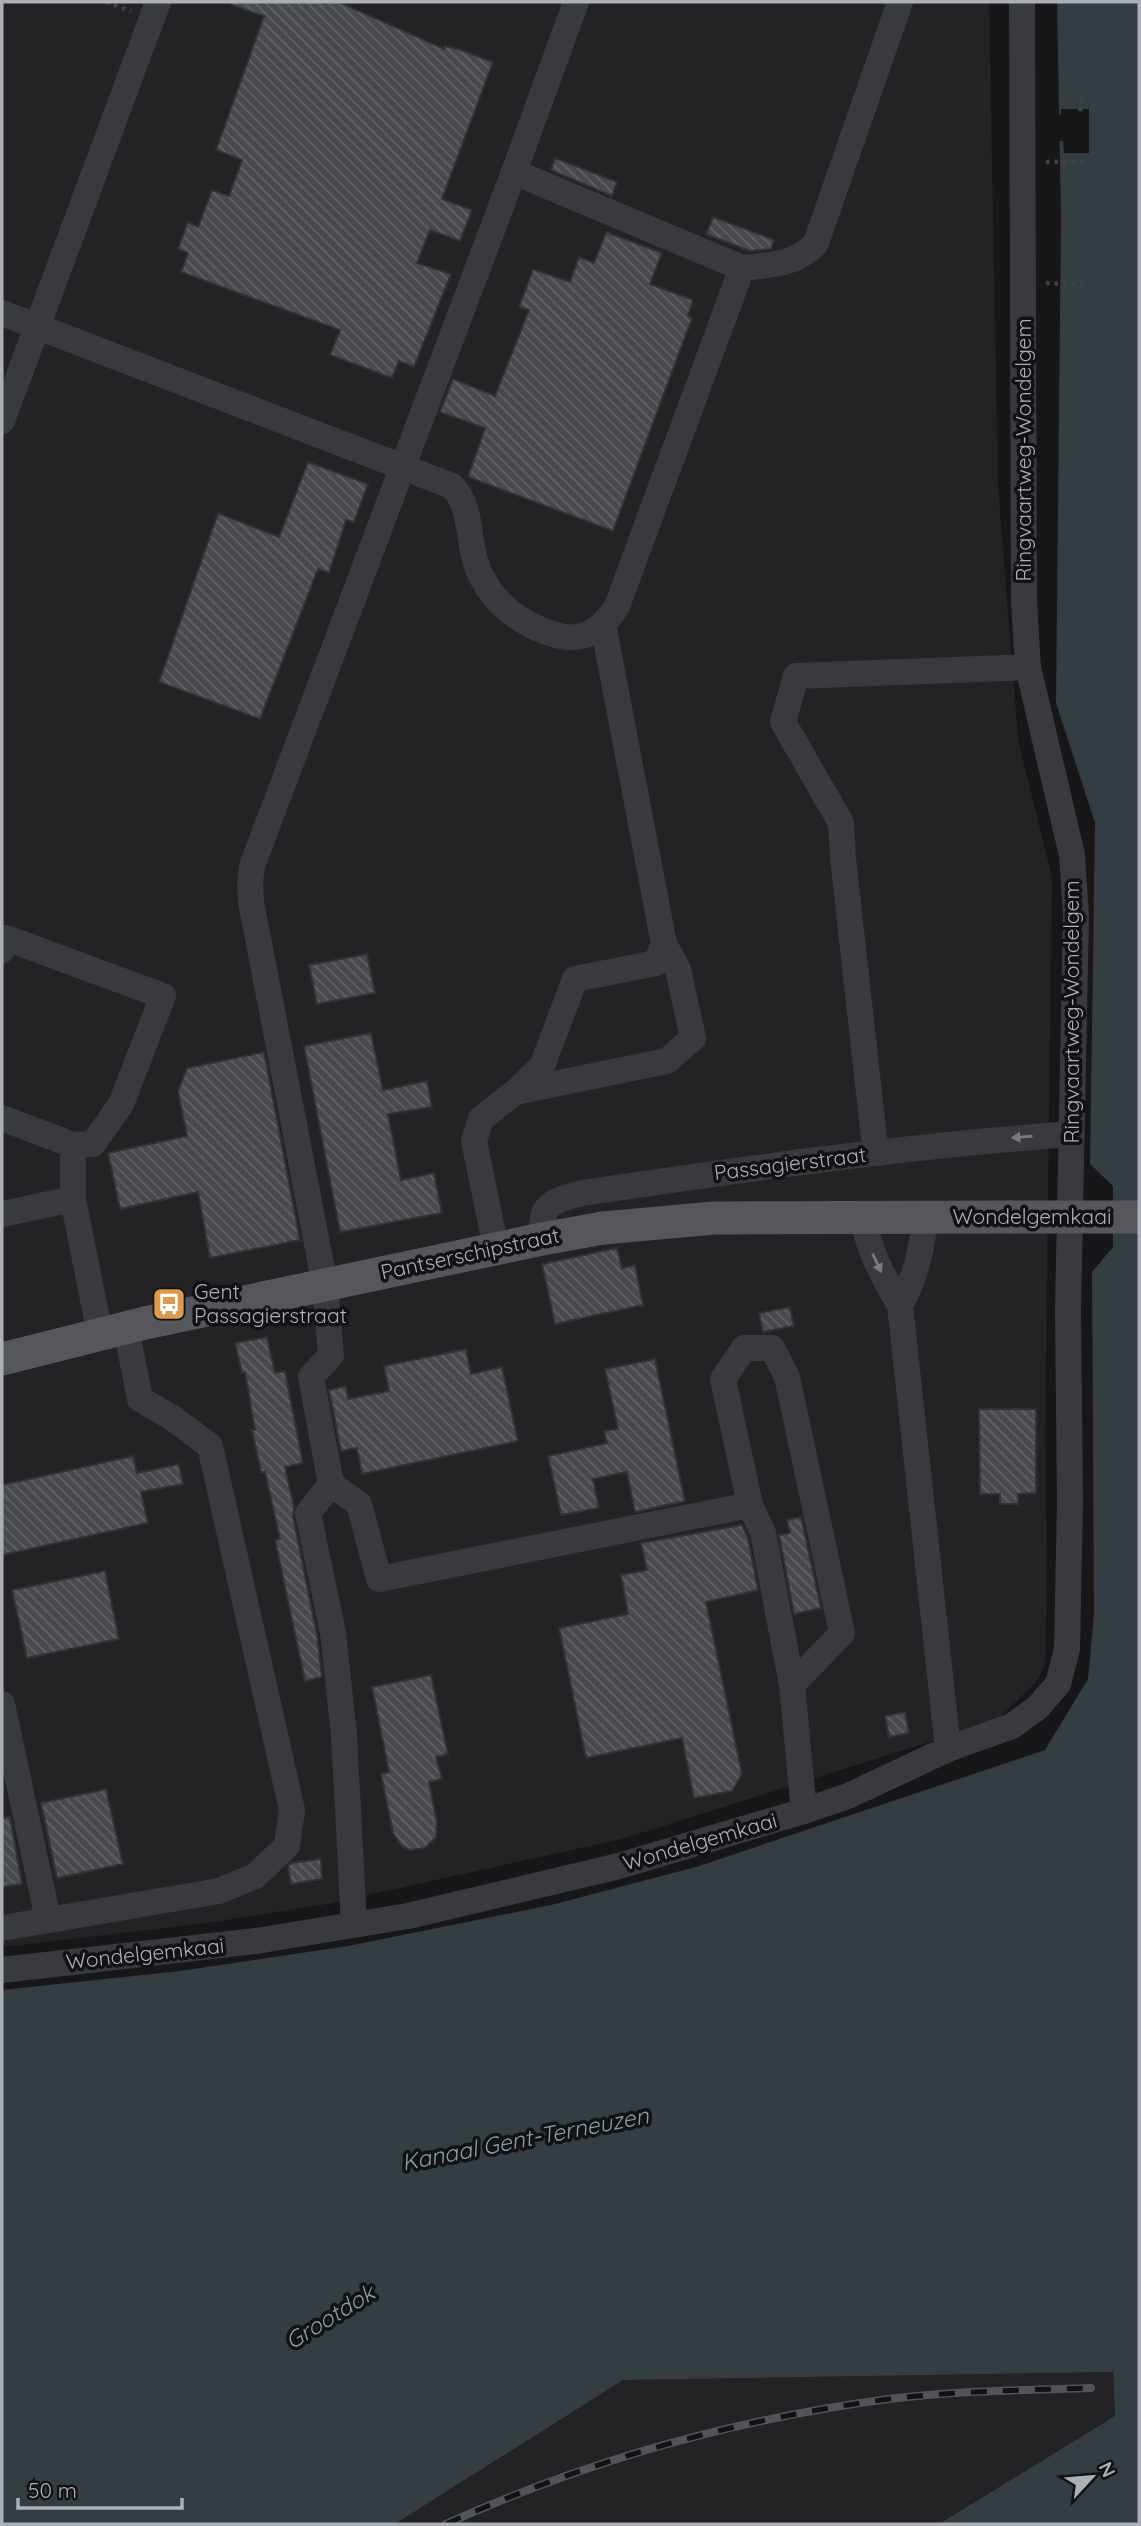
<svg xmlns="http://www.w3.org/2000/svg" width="1141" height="2526" font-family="Quicksand,sans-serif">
<defs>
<pattern id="building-back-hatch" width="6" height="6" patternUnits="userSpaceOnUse" patternTransform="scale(1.75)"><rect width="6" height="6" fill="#494a4e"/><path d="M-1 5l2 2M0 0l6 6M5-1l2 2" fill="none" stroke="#616265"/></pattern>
</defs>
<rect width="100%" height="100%" fill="#171719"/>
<g fill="#232326">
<polygon points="2,2 989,2 998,485 1018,740 1052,878 1045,1439 1047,1583 1045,1665 1036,1682 996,1721 622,1839 322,1905 200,1924 2,1947"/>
<polygon points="1113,2372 1115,2416 939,2524 395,2524 622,2380"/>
</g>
<polygon fill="#343d42" points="1057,2 1139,2 1139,2524 939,2524 1115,2416 1113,2372 623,2380 395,2524 2,2524 2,1990 180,1971 348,1946 551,1905 696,1867 1045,1750 1088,1679 1094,1614 1092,1272 1113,1247 1113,1186 1090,1164 1095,823 1056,703 1061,219"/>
<polygon fill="#171719" points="1061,109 1089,109 1089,153 1064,153 1063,141 1056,141 1055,114 1061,114"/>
<g fill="url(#building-back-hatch)" stroke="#313234" stroke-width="2">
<polygon points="232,2 339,2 444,49 445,46 458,49 493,62 442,199 472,210 460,241 430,230 417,263 451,274 414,367 399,361 392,378 330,355 340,330 181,272 188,253 178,249 188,222 198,227 212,190 229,196 242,160 216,150 264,16 232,5"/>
<polygon points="555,158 617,182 612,196 551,170"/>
<polygon points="713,217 774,240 771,249 750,251 706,234"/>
<polygon points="606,232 662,253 650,284 693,300 688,316 692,318 613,531 468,477 485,428 440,412 453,379 495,396 529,310 519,307 533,269 570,282 579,257 594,263"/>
<polygon points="308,462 368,484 354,522 346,520 329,573 318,569 260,719 159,682 218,513 279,537"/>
<polygon points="367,954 375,993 317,1004 309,965"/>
<polygon points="371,1033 383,1090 427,1081 432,1107 388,1114 401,1180 434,1173 442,1213 340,1232 304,1046"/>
<polygon points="264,1052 300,1240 210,1258 198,1192 120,1209 108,1153 187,1136 178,1091 187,1068"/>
<polygon points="617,1248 622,1268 635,1265 643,1305 555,1324 542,1264"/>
<polygon points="790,1307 794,1326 763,1332 759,1313"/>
<polygon points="267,1337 275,1373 285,1371 303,1463 285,1467 294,1507 293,1516 317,1635 322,1677 305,1681 275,1540 280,1539 265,1472 261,1472 252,1430 255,1430 245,1372 242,1373 235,1343"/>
<polygon points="466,1349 471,1374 502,1367 518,1441 362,1474 357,1448 341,1451 329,1390 346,1386 348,1399 389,1391 384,1366"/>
<polygon points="655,1359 685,1501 635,1512 627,1472 593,1479 599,1508 561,1515 548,1456 607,1443 604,1431 618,1429 605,1369"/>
<polygon points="979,1409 1036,1409 1036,1493 1018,1494 1018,1504 1000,1504 1000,1494 980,1494"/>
<polygon points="133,1456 137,1473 179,1464 183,1484 141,1492 148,1523 2,1555 2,1485"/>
<polygon points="801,1517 821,1608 794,1614 779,1535 790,1533 787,1520"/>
<polygon points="742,1525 748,1538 758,1590 706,1602 742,1774 732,1791 694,1798 682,1738 586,1758 559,1628 628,1614 621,1575 647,1570 641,1543"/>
<polygon points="105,1571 119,1639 27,1658 12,1590"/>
<polygon points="431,1675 448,1754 436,1757 442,1779 429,1782 437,1823 436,1837 425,1848 410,1850 402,1846 393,1833 381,1774 389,1772 372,1687"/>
<polygon points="905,1712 909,1733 889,1737 885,1716"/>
<polygon points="106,1789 123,1864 57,1878 41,1803"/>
<polygon points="10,1817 22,1884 2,1887 2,1818"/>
<polygon points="321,1859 322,1879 291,1884 288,1866 292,1863"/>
</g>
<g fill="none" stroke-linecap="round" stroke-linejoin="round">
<g stroke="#3f4144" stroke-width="4.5" stroke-dasharray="3.5 5" stroke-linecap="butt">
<polyline points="106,2 131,11"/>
<polyline points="1080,111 1084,93"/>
<polyline points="1046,162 1087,161"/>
<polyline points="1046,283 1087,285"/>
</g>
<g stroke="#393a3d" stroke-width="26">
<polyline points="514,172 252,866 250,882 251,902 325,1285 331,1355 311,1377 331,1484 359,1504 379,1579 750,1505 763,1533 792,1685 804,1811"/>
<path d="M 742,268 C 769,265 797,265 816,243 L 900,2"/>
<path d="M 2,313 L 452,486 C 469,503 468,528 473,551 C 481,595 517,625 560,636 C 585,642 605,627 617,606 L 742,268 L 514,172 L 576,2"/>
<polyline points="2,421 158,2"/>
<polyline points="2,950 6,938 163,996 121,1104 93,1144 73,1145 2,1118"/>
<polyline points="516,1092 542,1066 575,979 656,963 664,944"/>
<polyline points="878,1153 874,1138 843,858 841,823 783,722 796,676 1028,667"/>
<polyline points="73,1199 100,1334"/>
<polyline points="2,1214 73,1199 73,1145"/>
<path d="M 862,1217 C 869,1249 882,1277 900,1305 L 948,1749"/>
<path d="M 542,1239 C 540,1203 550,1202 582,1193 C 744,1169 907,1146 1071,1134"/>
<polyline points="496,1248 474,1141 481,1119 515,1092 667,1061 693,1038 678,969 664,944 603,624"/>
<path d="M 900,1305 C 916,1277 922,1249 925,1217"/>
<polyline points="331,1484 308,1513 333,1633 344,1735 354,1924"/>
<polyline points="750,1505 723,1379 744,1348 772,1348 787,1377 842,1633 792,1685"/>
<polyline points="2,1704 48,1919"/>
<polyline points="2,1928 219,1891 255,1876 287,1846 292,1810 210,1446 174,1419 140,1399 126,1328"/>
<polyline points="2,1970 256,1941 408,1916 619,1866 804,1811 848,1796 948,1749 1012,1726 1037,1708 1058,1684 1067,1649 1070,1502 1068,1311 1076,915 1072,855 1028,667 1024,601 1022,2"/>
</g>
<polyline stroke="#55575c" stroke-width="33" points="2,1359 145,1323 542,1239 603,1228 714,1218 1010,1217"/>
<defs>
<path id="rail" d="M 446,2524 C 586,2461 737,2419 889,2399 C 956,2391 1024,2390 1091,2388"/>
</defs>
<use href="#rail" stroke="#525458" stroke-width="8"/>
<use href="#rail" stroke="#121214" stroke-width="5" stroke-dasharray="16" stroke-linecap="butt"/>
<polyline stroke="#55575c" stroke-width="33" points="1010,1217 1139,1217"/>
</g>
<defs><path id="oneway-solid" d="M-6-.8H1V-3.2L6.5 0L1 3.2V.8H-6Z" transform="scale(1.75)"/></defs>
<g fill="#787b80">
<use href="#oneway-solid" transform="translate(1022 1137) rotate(175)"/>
<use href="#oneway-solid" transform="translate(877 1263) rotate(65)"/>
</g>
<defs>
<symbol id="bus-square" viewBox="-11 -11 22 22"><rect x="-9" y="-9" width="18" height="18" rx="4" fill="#db9a4d" stroke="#121214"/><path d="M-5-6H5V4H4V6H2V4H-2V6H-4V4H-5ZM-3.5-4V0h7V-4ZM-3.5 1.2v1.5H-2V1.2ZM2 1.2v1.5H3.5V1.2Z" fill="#fff"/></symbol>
</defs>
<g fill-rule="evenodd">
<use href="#bus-square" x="150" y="1285" width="38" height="38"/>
</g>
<g text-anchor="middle" stroke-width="7" stroke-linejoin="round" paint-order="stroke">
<g font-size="21" fill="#abb0b7" stroke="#121214">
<text transform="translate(1024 450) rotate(-90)" y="7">Ringvaartweg-Wondelgem</text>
<text transform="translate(1072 1012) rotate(-90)" y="7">Ringvaartweg-Wondelgem</text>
<text transform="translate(790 1164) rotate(-7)" y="7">Passagierstraat</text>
<text x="1032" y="1224">Wondelgemkaai</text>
<text transform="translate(470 1254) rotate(-12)" y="7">Pantserschipstraat</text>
<text transform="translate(700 1842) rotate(-16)" y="7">Wondelgemkaai</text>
<text transform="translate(145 1954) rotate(-6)" y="7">Wondelgemkaai</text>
</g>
<g font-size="21" fill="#abb0b7" stroke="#121214" text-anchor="start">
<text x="194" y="1299">Gent<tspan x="194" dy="24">Passagierstraat</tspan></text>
</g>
<g font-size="23" font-style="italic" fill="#86a0ad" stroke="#121214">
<text transform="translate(525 2139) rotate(-11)" y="8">Kanaal Gent-Terneuzen</text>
<text transform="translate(330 2317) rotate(-32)" y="8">Grootdok</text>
</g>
</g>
<rect width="1141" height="2526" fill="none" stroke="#abb0b7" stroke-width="7"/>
<g transform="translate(1092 2477) rotate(64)" stroke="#121214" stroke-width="5" paint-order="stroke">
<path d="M0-5L12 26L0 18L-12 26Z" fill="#abb0b7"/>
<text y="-10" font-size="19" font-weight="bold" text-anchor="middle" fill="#abb0b7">N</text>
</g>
<path d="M18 2498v10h164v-10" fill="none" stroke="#abb0b7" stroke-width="3.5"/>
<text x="28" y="2498" font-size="21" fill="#abb0b7" stroke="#121214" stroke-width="5" paint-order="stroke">50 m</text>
</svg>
